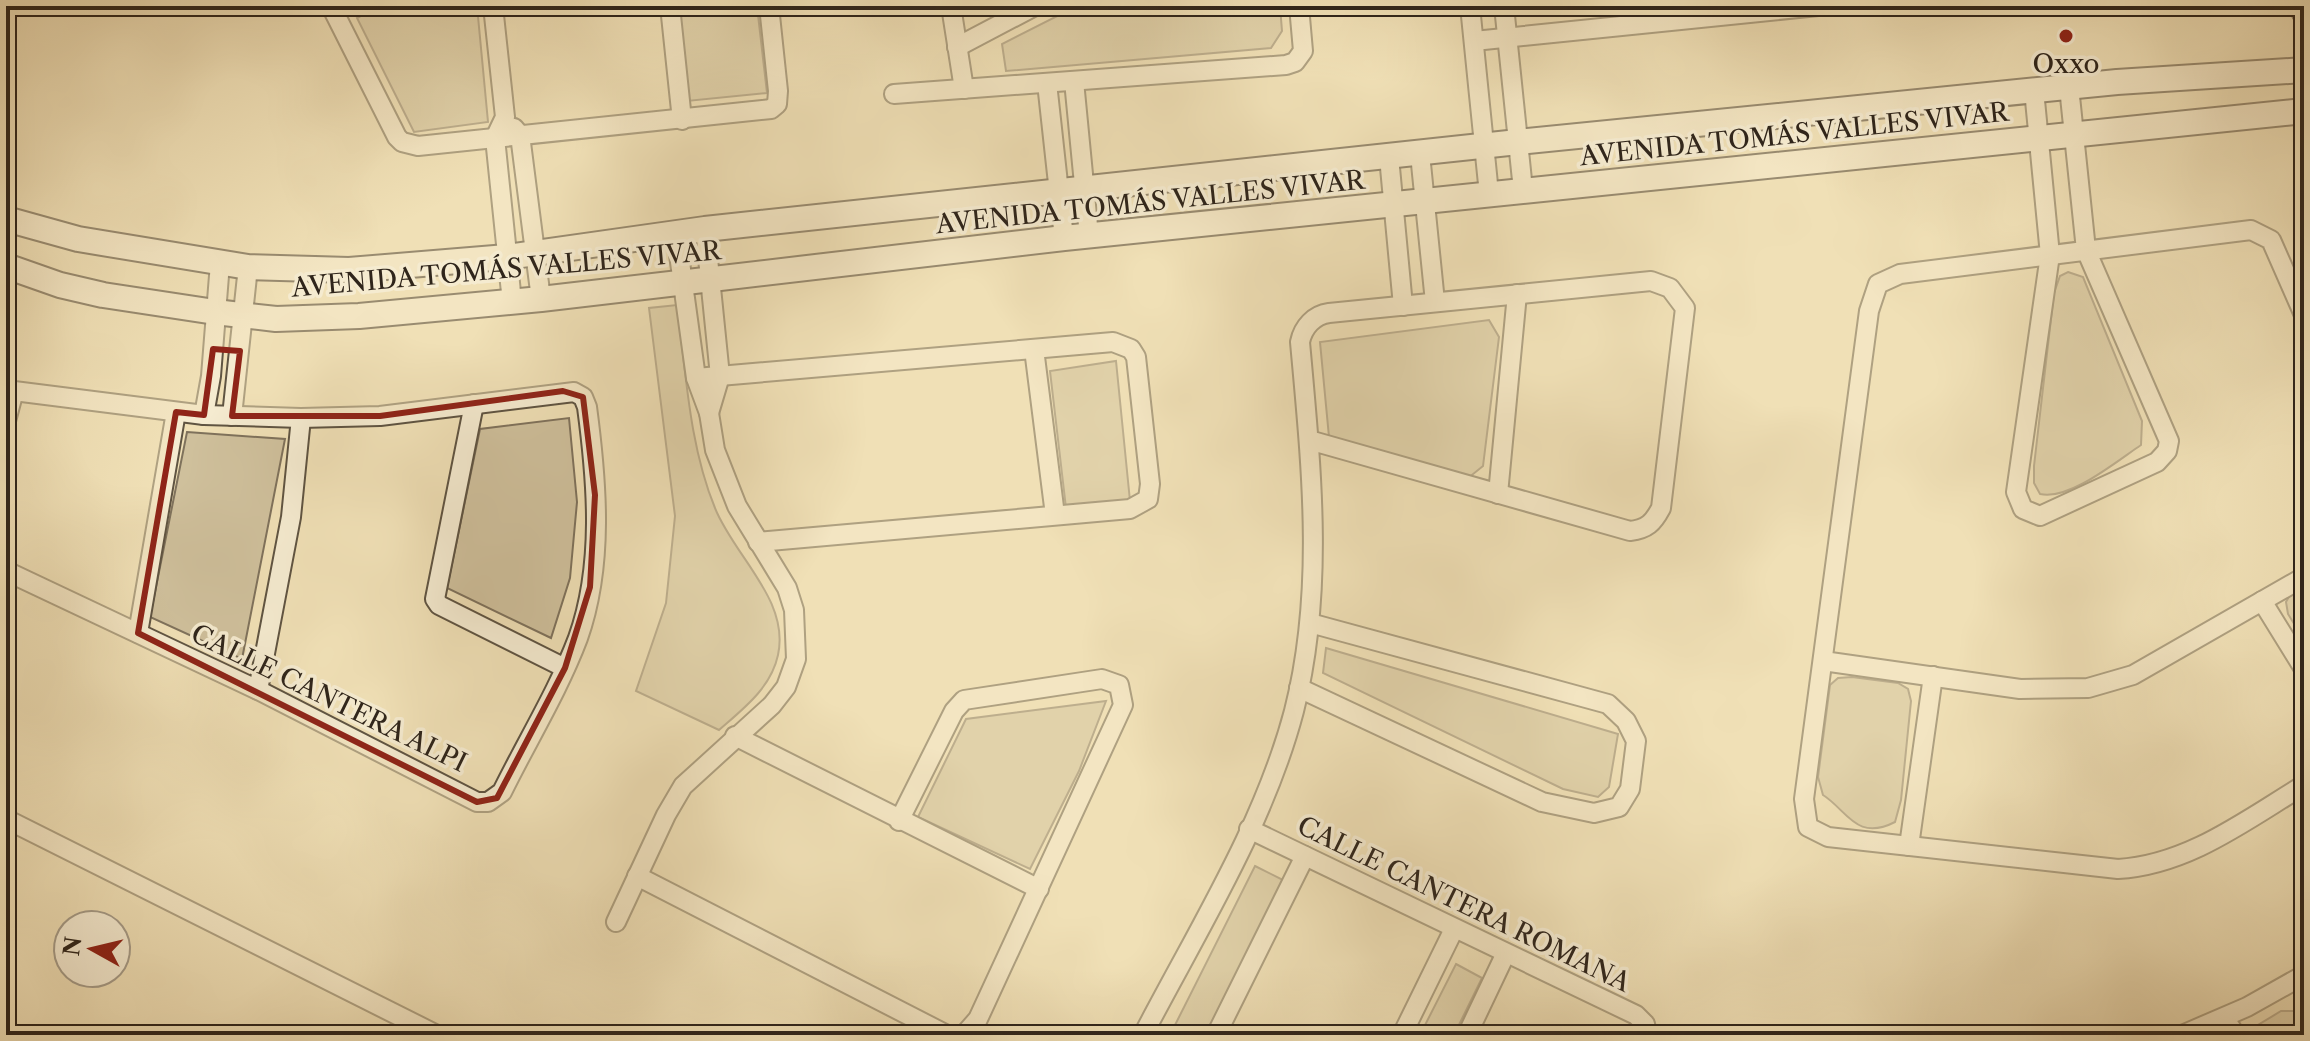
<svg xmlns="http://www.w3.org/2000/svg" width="2310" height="1041" font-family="'Libre Caslon Text',serif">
<rect width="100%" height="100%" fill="#f0e0b6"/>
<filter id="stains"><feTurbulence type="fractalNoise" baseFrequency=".0025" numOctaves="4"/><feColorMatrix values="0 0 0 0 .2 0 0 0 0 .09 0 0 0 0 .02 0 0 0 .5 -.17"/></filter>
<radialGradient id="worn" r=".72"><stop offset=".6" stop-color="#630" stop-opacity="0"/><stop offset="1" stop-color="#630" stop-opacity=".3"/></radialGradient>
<g fill="#cfc09c" stroke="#7f725c" stroke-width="2">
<polygon points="380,6 477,6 488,122 414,132 357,18"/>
<polygon points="679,6 757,6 767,93 687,101"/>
<polygon points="1077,6 1280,6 1282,31 1271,48 1006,71 1002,44"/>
<path d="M 2068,272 L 2083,277 L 2142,421 L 2141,445 C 2117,461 2069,501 2040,494 L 2034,483 L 2034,466 L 2054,293 L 2060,276 Z"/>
<path d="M 677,305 C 686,372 689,445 715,508 C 734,556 790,600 778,655 C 771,688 743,709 719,730 L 636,691 L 666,603 L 675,516 L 649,308 Z"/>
<polygon points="1489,320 1499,337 1483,466 1467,479 1329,437 1320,342"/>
<polygon points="1116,361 1130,501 1066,508 1050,371"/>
<polygon points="569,418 577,502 570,578 551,638 447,588 480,429"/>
<polygon points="187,432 285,439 242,659 150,617"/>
<polygon points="2304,584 2304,640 2288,614 2286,602 2291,593"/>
<polygon points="1326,648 1618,734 1609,787 1598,797 1563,789 1323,673"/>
<path d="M 1852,677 L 1898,683 L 1908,689 L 1911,701 L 1901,800 L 1895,822 C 1856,842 1847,810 1823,795 L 1818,777 L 1830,685 L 1838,678 Z"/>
<polygon points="1106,701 1079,771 1030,869 918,817 966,719"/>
<polygon points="1255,866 1285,881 1207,1035 1170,1035"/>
<polygon points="1456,964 1482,978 1454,1035 1420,1035"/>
<polygon points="2281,1011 2294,1011 2302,1016 2304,1035 2255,1035 2258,1025"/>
</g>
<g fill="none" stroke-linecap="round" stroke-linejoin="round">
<defs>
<g id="street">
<polyline points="331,6 397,137 402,142 418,146 771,109 777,104 778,91 769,6"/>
<polyline points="493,6 505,117 495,138 512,302"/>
<polyline points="670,6 682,120"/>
<polyline points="951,6 964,89"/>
<polyline points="1470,6 1489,194"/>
<polyline points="1504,6 1523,190"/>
<polyline points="1474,41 1818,6"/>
<polyline points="957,47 1035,6"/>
<polyline points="1074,81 1089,236"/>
<polyline points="1047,83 1064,238"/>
<polyline points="2034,90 2050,255 2016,492 2023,509 2040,516 2157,462 2167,451 2169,441 2086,250 2069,87"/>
<polyline points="894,94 1286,65 1295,62 1303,51 1299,6"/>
<polyline points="514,128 520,135 541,299"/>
<polyline points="1420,154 1435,302"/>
<polyline points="1389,157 1403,306"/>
<polyline points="705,229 720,376 709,413"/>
<path d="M 2304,315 L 2271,240 L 2251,230 L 1900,274 L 1878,284 L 1869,311 L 1804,799 L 1808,827 L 1828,837 L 2118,869 C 2188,865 2246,820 2304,785"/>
<polyline points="1034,349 1055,515"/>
<polyline points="696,378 1113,342 1131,349 1136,357 1150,484 1148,499 1130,509 758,542"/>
<polyline points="474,404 435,599 439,605 565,668"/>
<polyline points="204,415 211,376 220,263"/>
<polyline points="232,416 248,267"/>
<path d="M 6,421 L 14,391 L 204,415 L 301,418 L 380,416 L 574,392 L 583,397 L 587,407 C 597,482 604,565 578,638 C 558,691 527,741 502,792 L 488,802 L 477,802 L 258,690 L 6,571"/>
<polyline points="1498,494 1517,294"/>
<polyline points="2262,601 2304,669"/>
<polyline points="138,633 176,412"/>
<polyline points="1823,661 2020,689 2088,688 2133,675 2304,577"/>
<polyline points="1299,688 1542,802 1594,813 1619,807 1630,789 1636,741 1626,721 1608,704 1310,623"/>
<polyline points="258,690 291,517 301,418"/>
<polyline points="735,736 1039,889"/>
<polyline points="6,819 437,1035"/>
<polyline points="899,821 954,711 964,700 1102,679 1119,685 1123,705 978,1019 964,1035"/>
<polyline points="1249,829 1636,1015 1645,1024 1647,1035"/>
<polyline points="1909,846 1933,676"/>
<polyline points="637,876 947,1035"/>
<polyline points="616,922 666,815 683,786 772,705 786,687 796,659 794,610 787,588 737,506 715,450 709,413 696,378 676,233"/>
<polyline points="2224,1018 2236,1035"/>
<path d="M 1143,1035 C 1197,931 1264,825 1294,711 C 1325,590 1311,464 1300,342 C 1303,327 1314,315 1329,313 L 1651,281 L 1670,288 L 1685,308 L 1661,508 C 1653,523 1647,529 1630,531 L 1309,440"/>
<polyline points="1216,1035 1305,856"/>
<polyline points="1402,1035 1454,929"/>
<polyline points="1467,1035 1505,955"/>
<polyline points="2182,1035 2247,1007 2304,975"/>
</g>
<g id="secondary">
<polyline points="2302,6 2304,11"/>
<polyline points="6,219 78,239 248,267 349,270 507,257 705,229 1518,142 2117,82 2304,70"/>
<polyline points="6,266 60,285 103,295 215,312 276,319 359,316 541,299 1064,238 2304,111"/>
</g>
</defs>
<use href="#street" stroke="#5f5442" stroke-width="22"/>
<use href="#secondary" stroke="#2f251b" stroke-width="28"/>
<use href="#street" stroke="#f5ebd0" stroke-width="18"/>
<use href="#secondary" stroke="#f5ebd0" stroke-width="24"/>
</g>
<path d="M0 0H2310V1041H0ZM 213,349 L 240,351 L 232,416 L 380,416 L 563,391 L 583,397 L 595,495 L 590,587 L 565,668 L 497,798 L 477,802 L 138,633 L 176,412 L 204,415 Z" fill="#f0e0b6" fill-opacity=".55" fill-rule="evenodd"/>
<path fill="none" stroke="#8f2418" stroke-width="6" stroke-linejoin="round" d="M 213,349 L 240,351 L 232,416 L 380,416 L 563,391 L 583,397 L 595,495 L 590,587 L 565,668 L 497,798 L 477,802 L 138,633 L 176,412 L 204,415 Z"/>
<circle fill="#8f2418" stroke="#f5ebd0" stroke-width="3" cx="2066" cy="36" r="8"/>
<g text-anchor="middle" stroke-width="7" stroke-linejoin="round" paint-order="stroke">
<g font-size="26" fill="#2f251b" stroke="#f5ebd0">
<text x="2066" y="73">Oxxo</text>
</g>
<g font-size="26" fill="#2f251b" stroke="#f5ebd0">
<text transform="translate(1794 134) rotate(-6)" y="9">AVENIDA TOMÁS VALLES VIVAR</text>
<text transform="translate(1150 202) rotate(-6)" y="9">AVENIDA TOMÁS VALLES VIVAR</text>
<text transform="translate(506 269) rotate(-5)" y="9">AVENIDA TOMÁS VALLES VIVAR</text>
<text transform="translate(329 698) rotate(26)" y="9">CALLE CANTERA ALPI</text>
<text transform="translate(1464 904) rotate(26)" y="9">CALLE CANTERA ROMANA</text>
</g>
</g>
<rect width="2310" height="1041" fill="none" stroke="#f0e0b6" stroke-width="32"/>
<rect x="8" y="8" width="2294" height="1025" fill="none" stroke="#2f251b" stroke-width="4"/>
<rect x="16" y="16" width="2278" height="1009" fill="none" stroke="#2f251b" stroke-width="2"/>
<g transform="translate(92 949) rotate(278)"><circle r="38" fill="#f5ebd0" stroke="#a69c88" stroke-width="2"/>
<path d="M0-6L14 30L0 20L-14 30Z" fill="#8f2418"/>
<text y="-12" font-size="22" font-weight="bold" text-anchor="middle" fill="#2f251b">N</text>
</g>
<rect width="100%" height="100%" filter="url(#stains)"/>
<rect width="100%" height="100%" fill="url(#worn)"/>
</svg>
